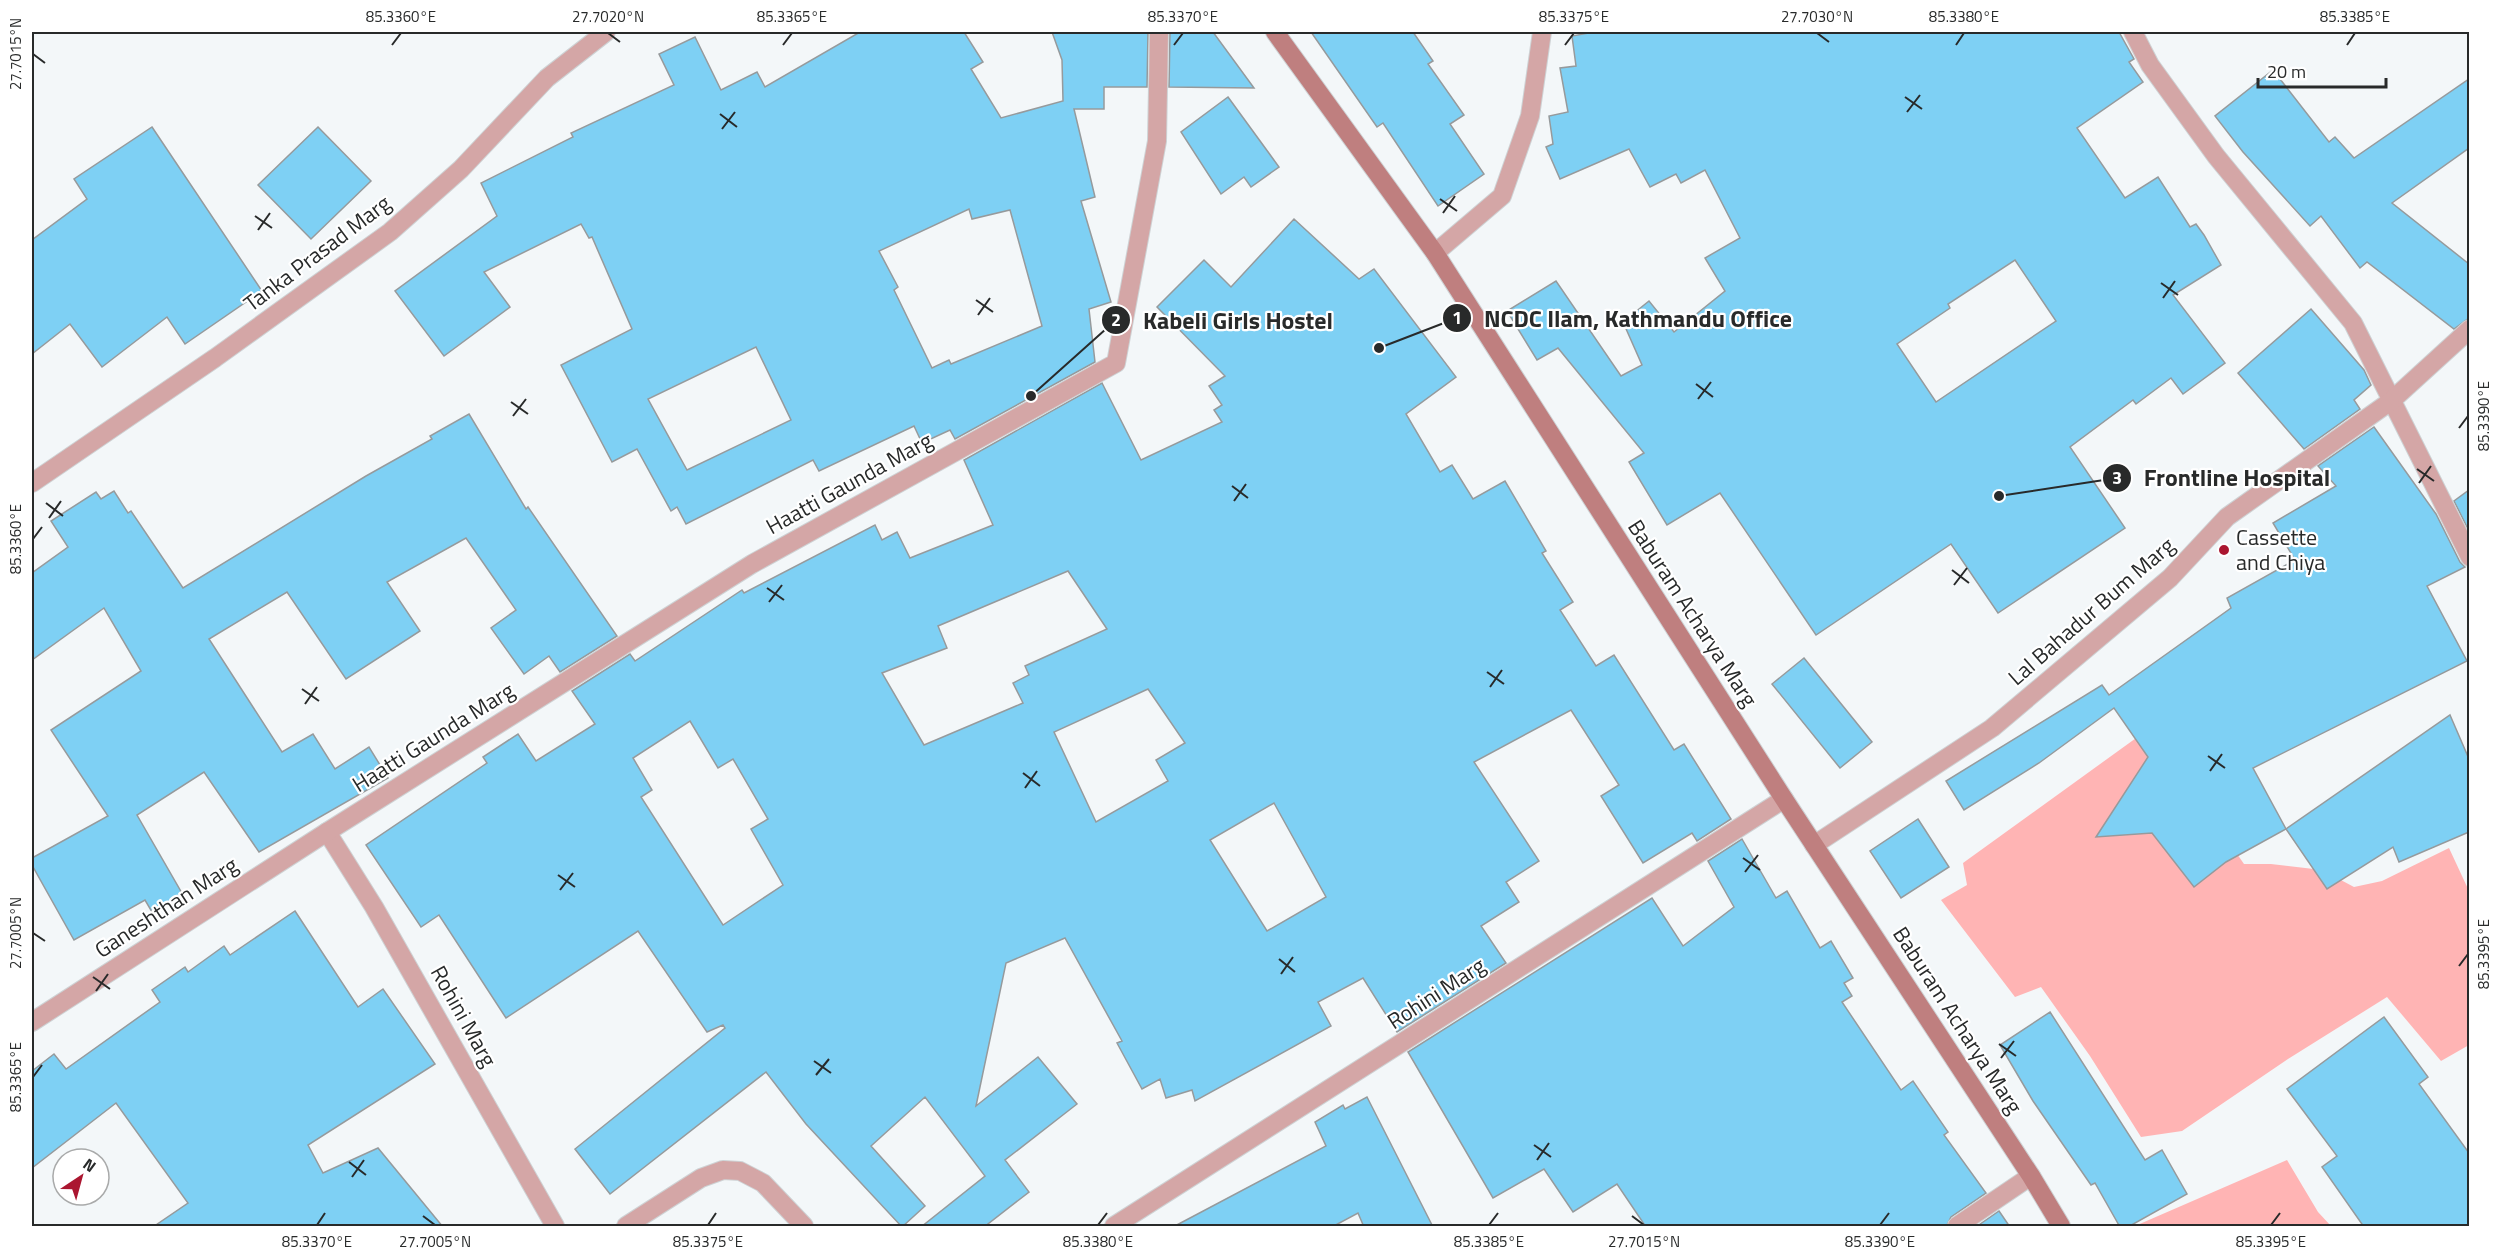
<svg xmlns="http://www.w3.org/2000/svg" width="2501" height="1258" font-family="'Titillium Web',sans-serif">
<rect width="100%" height="100%" fill="#f3f7f9"/>
<g fill="#ffb4b4">
<polygon points="2150,728 2244,864 2271,864 2322,870 2354,887 2382,881 2449,848 2469,891 2469,1045 2441,1061 2387,997 2288,1059 2182,1131 2141,1137 2090,1056 2041,987 2015,997 1941,900 1967,885 1963,863"/>
<polygon points="2287,1160 2318,1212 2331,1226 2135,1226"/>
</g>
<g fill="#7ed0f4" stroke="#969a9c" stroke-width="1.5" fill-rule="evenodd">
<path d="M 860,32 L 964,32 L 983,62 L 971,69 L 1001,118 L 1063,101 L 1062,60 L 1052,32 L 1148,32 L 1147,87 L 1104,87 L 1104,109 L 1074,109 L 1095,197 L 1081,201 L 1111,302 L 1089,309 L 1095,362 L 955,439 L 950,430 L 922,443 L 914,426 L 819,471 L 813,460 L 686,524 L 677,507 L 671,511 L 637,449 L 612,462 L 561,365 L 632,329 L 592,237 L 589,238 L 581,224 L 484,272 L 510,307 L 444,356 L 395,291 L 497,216 L 481,183 L 573,137 L 571,133 L 674,85 L 659,54 L 695,37 L 721,90 L 757,72 L 765,87 ZM 969,209 L 972,219 L 1010,210 L 1042,326 L 951,364 L 949,360 L 932,368 L 894,290 L 898,287 L 879,251 ZM 756,347 L 791,420 L 687,470 L 648,399 Z"/>
<polygon points="1170,32 1213,32 1254,88 1169,87"/>
<polygon points="1311,32 1413,32 1433,61 1428,64 1464,115 1450,124 1484,174 1438,206 1383,123 1377,127"/>
<path d="M 1594,32 L 2119,32 L 2134,59 L 2129,62 L 2143,82 L 2077,128 L 2125,198 L 2158,177 L 2190,227 L 2196,224 L 2204,235 L 2221,265 L 2173,295 L 2225,363 L 2183,394 L 2171,378 L 2136,404 L 2133,400 L 2070,447 L 2125,528 L 1998,613 L 1951,544 L 1816,635 L 1720,493 L 1667,525 L 1629,462 L 1644,453 L 1558,348 L 1537,360 L 1507,311 L 1556,281 L 1621,376 L 1642,365 L 1623,322 L 1649,301 L 1674,332 L 1725,291 L 1705,258 L 1740,238 L 1705,170 L 1681,183 L 1676,174 L 1650,187 L 1629,149 L 1560,179 L 1546,147 L 1553,144 L 1549,116 L 1568,112 L 1560,68 L 1576,66 L 1572,36 ZM 2015,260 L 2056,321 L 1936,402 L 1897,344 L 1950,308 L 1948,304 Z"/>
<polygon points="2273,70 2329,142 2335,137 2354,158 2469,79 2469,148 2392,203 2469,264 2469,318 2454,329 2367,262 2360,268 2321,216 2310,226 2243,152 2215,116"/>
<polygon points="1228,97 1279,167 1251,187 1244,177 1221,194 1181,132"/>
<polygon points="152,127 262,291 185,344 167,317 102,367 70,324 32,354 32,240 87,199 74,179"/>
<polygon points="318,127 371,181 311,239 258,185"/>
<path d="M 1294,219 L 1359,279 L 1374,269 L 1456,377 L 1406,414 L 1440,472 L 1452,465 L 1473,499 L 1505,481 L 1546,551 L 1542,553 L 1573,602 L 1560,610 L 1596,666 L 1614,655 L 1674,750 L 1684,744 L 1731,819 L 1697,841 L 1692,833 L 1643,863 L 1601,796 L 1619,785 L 1571,710 L 1474,762 L 1539,861 L 1506,882 L 1519,902 L 1481,926 L 1506,963 L 1397,1032 L 1363,978 L 1318,1002 L 1331,1026 L 1195,1101 L 1192,1090 L 1166,1098 L 1160,1079 L 1142,1089 L 1117,1043 L 1122,1041 L 1065,938 L 1006,963 L 976,1106 L 1038,1057 L 1077,1104 L 1005,1160 L 1029,1192 L 984,1227 L 921,1227 L 985,1176 L 925,1097 L 871,1146 L 925,1206 L 902,1227 L 806,1124 L 766,1072 L 610,1194 L 575,1149 L 725,1028 L 723,1025 L 707,1032 L 638,931 L 506,1018 L 439,915 L 421,927 L 366,845 L 487,763 L 483,757 L 518,734 L 536,761 L 595,724 L 572,691 L 630,654 L 635,661 L 742,590 L 744,593 L 875,525 L 882,540 L 897,532 L 910,558 L 993,525 L 964,460 L 1102,383 L 1141,460 L 1222,422 L 1214,410 L 1222,405 L 1209,386 L 1225,376 L 1157,307 L 1204,260 L 1231,287 ZM 1068,571 L 1107,629 L 1025,666 L 1029,675 L 1013,683 L 1023,703 L 924,745 L 882,673 L 947,648 L 938,626 ZM 1148,689 L 1185,743 L 1156,760 L 1168,781 L 1096,822 L 1054,732 ZM 690,721 L 718,768 L 733,759 L 768,819 L 751,829 L 783,885 L 723,925 L 641,797 L 652,790 L 633,758 ZM 1274,803 L 1326,897 L 1267,931 L 1210,840 Z"/>
<polygon points="2311,309 2364,370 2371,385 2354,400 2360,409 2304,449 2238,373"/>
<polygon points="469,414 526,509 528,507 617,636 560,672 549,656 524,674 491,628 516,610 466,538 387,582 420,631 346,679 287,592 209,639 282,752 313,734 335,769 369,747 388,778 259,852 204,772 137,815 183,895 152,912 145,900 74,940 32,865 32,858 108,816 51,730 141,671 104,608 32,660 32,573 68,547 51,521 96,492 101,499 114,491 128,513 131,511 183,588 366,476 432,439 430,436"/>
<polygon points="2374,427 2436,514 2460,562 2465,567 2427,586 2467,661 2253,768 2286,829 2226,862 2194,887 2152,833 2096,837 2148,757 2114,708 2039,763 1964,810 1946,781 2102,685 2109,695 2231,608 2227,598 2295,560 2273,523 2336,486 2318,466"/>
<polygon points="2469,490 2469,531 2454,501"/>
<polygon points="1804,658 1872,742 1840,768 1772,684"/>
<polygon points="2450,715 2469,759 2469,832 2399,862 2393,847 2327,889 2286,829"/>
<polygon points="1918,819 1949,867 1901,898 1870,851"/>
<polygon points="1742,839 1776,898 1787,891 1820,948 1831,941 1853,978 1844,983 1852,996 1842,1002 1901,1090 1913,1081 1948,1132 1944,1135 1986,1193 1951,1217 1946,1227 1646,1227 1617,1184 1573,1212 1544,1169 1493,1198 1408,1052 1652,898 1683,946 1734,907 1708,861"/>
<polygon points="295,911 358,1007 383,989 435,1064 308,1145 323,1173 378,1148 443,1227 153,1227 188,1203 116,1103 32,1168 32,1071 54,1054 66,1069 160,1002 152,990 185,967 188,972 224,946 230,955"/>
<polygon points="2050,1012 2145,1160 2162,1150 2187,1194 2128,1227 2120,1227 2095,1183 2091,1185 2033,1101 2000,1045"/>
<polygon points="2384,1017 2428,1077 2419,1084 2469,1153 2469,1227 2364,1227 2322,1167 2337,1156 2287,1089"/>
<polygon points="1367,1097 1433,1227 1364,1227 1358,1213 1332,1227 1173,1227 1326,1146 1315,1122 1343,1105 1345,1109"/>
<polygon points="1999,1211 2010,1227 1976,1227"/>
</g>
<g fill="none" stroke-linecap="round" stroke-linejoin="round">
<defs>
<g id="street">
<polyline points="2133,32 2150,65 2216,156 2353,323 2470,557"/>
<polyline points="1435,253 1502,196 1530,116 1542,32"/>
<polyline points="32,483 215,358 390,232 461,169 547,78 606,32"/>
<polyline points="327,832 374,907 555,1226"/>
<polyline points="1814,845 1992,728 2170,578 2227,517 2391,401 2470,329"/>
<polyline points="32,1022 327,832 752,564 1116,363 1157,141 1159,32"/>
<polyline points="626,1226 701,1178 723,1170 740,1171 763,1183 804,1226"/>
<polyline points="1114,1226 1784,799"/>
<polyline points="1957,1226 2031,1176"/>
</g>
<polyline id="secondary" points="1275,32 1435,253 1784,799 2031,1176 2061,1226"/>
</defs>
<use href="#street" stroke="#ced2d4" stroke-width="20"/>
<use href="#secondary" stroke="#ced2d4" stroke-width="20"/>
<use href="#street" stroke="#d4a6a6" stroke-width="18"/>
<use href="#secondary" stroke="#bf7f7f" stroke-width="18"/>
</g>
<path fill="none" stroke="#282a2a" stroke-width="2" d="M 608,33 L 620,42M 1817,33 L 1829,42M 392,45 L 401,33M 783,45 L 792,33M 1174,45 L 1183,33M 1565,45 L 1574,33M 1956,45 L 1964,33M 2347,45 L 2355,33M 33,54 L 45,63M 1905,97 L 1922,109M 1907,112 L 1920,95M 720,114 L 737,127M 722,129 L 735,112M 1440,199 L 1457,211M 1443,213 L 1455,196M 255,216 L 272,228M 258,230 L 270,213M 2161,283 L 2178,295M 2163,298 L 2175,281M 976,300 L 993,312M 978,315 L 990,298M 1696,384 L 1713,397M 1698,399 L 1711,382M 511,402 L 528,414M 513,416 L 526,399M 2459,428 L 2468,416M 2417,469 L 2434,481M 2419,483 L 2431,466M 1232,486 L 1248,498M 1234,501 L 1246,484M 46,503 L 63,516M 49,518 L 61,501M 33,539 L 42,527M 1952,570 L 1969,583M 1954,585 L 1967,568M 767,588 L 784,600M 769,602 L 782,585M 1487,672 L 1504,684M 1490,687 L 1502,670M 302,689 L 319,701M 305,704 L 317,687M 2208,756 L 2225,768M 2210,771 L 2222,754M 1023,773 L 1040,786M 1025,788 L 1037,771M 1743,858 L 1760,870M 1745,872 L 1758,855M 558,875 L 575,887M 560,890 L 573,873M 33,933 L 45,941M 1279,959 L 1295,972M 2459,966 L 2468,954M 1281,974 L 1293,957M 93,977 L 110,989M 96,991 L 108,974M 1999,1044 L 2016,1056M 2001,1058 L 2014,1041M 814,1061 L 831,1073M 816,1075 L 829,1059M 33,1077 L 42,1065M 1534,1145 L 1551,1157M 1537,1160 L 1549,1143M 349,1162 L 366,1175M 352,1177 L 364,1160M 423,1216 L 435,1225M 1632,1216 L 1644,1225M 317,1225 L 325,1213M 708,1225 L 716,1213M 1098,1225 L 1107,1213M 1489,1225 L 1498,1213M 1880,1225 L 1889,1213M 2271,1225 L 2280,1213"/>
<circle fill="#ab1630" stroke="#fff" stroke-width="2" cx="2224" cy="550" r="6"/>
<g text-anchor="middle" stroke-width="4.5" stroke-linejoin="round" paint-order="stroke">
<g font-size="22" fill="#282a2a" stroke="#fff">
<text transform="translate(317 253) rotate(-37)" y="8">Tanka Prasad Marg</text>
<text transform="translate(849 483) rotate(-29)" y="8">Haatti Gaunda Marg</text>
<text transform="translate(2091 611) rotate(-41)" y="8">Lal Bahadur Bum Marg</text>
<text transform="translate(1693 613) rotate(57)" y="8">Baburam Acharya Marg</text>
<text transform="translate(433 737) rotate(-32)" y="8">Haatti Gaunda Marg</text>
<text transform="translate(166 907) rotate(-33)" y="8">Ganeshthan Marg</text>
<text transform="translate(1436 993) rotate(-33)" y="8">Rohini Marg</text>
<text transform="translate(464 1016) rotate(61)" y="8">Rohini Marg</text>
<text transform="translate(1958 1020) rotate(57)" y="8">Baburam Acharya Marg</text>
</g>
<g font-size="22" fill="#282a2a" stroke="#fff" text-anchor="start">
<text x="2236" y="545">Cassette<tspan x="2236" dy="25">and Chiya</tspan></text>
</g>
</g>
<path fill="none" stroke="#282a2a" stroke-width="2" d="M1379 348L1457 318M1031 396L1116 320M1999 496L2117 478"/>
<g fill="#282a2a" stroke="#fff" stroke-width="2">
<circle cx="1379" cy="348" r="6"/>
<circle cx="1031" cy="396" r="6"/>
<circle cx="1999" cy="496" r="6"/>
<circle cx="1457" cy="318" r="15"/>
<circle cx="1116" cy="320" r="15"/>
<circle cx="2117" cy="478" r="15"/>
</g>
<g font-size="18" text-anchor="middle" font-weight="bold" fill="#fff">
<text x="1457" y="324">1</text>
<text x="1116" y="326">2</text>
<text x="2117" y="484">3</text>
</g>
<g font-size="24" text-anchor="middle" font-weight="bold" fill="#282a2a" stroke="#fff" stroke-width="4.5" stroke-linejoin="round" paint-order="stroke">
<text x="1638" y="327">NCDC Ilam, Kathmandu Office</text>
<text x="1238" y="329">Kabeli Girls Hostel</text>
<text x="2237" y="486">Frontline Hospital</text>
</g>
<rect width="2501" height="1258" fill="none" stroke="#ffffff" stroke-width="66"/>
<g transform="translate(81 1177) rotate(36)"><circle r="28" fill="#ffffff" stroke="#a9aaaa" stroke-width="1.5"/>
<path d="M0-4.5L10 22L0 15L-10 22Z" fill="#ab1630"/>
<text y="-9" font-size="16" font-weight="bold" text-anchor="middle" fill="#282a2a">N</text>
</g>
<path d="M2258 78v9h128v-9" fill="none" stroke="#282a2a" stroke-width="3"/>
<text x="2267" y="78" font-size="18" fill="#282a2a" stroke="#ffffff" stroke-width="4.5" paint-order="stroke">20 m</text>
<rect x="33" y="33" width="2435" height="1192" fill="none" stroke="#282a2a" stroke-width="2"/>
<g font-size="15" text-anchor="middle" fill="#282a2a">
<text x="401" y="22">85.3360°E</text>
<text x="608" y="22">27.7020°N</text>
<text x="792" y="22">85.3365°E</text>
<text x="1183" y="22">85.3370°E</text>
<text x="1574" y="22">85.3375°E</text>
<text x="1817" y="22">27.7030°N</text>
<text x="1964" y="22">85.3380°E</text>
<text x="2355" y="22">85.3385°E</text>
<text transform="translate(16 54) rotate(-90)" y="5">27.7015°N</text>
<text transform="translate(2484 416) rotate(-90)" y="5">85.3390°E</text>
<text transform="translate(16 539) rotate(-90)" y="5">85.3360°E</text>
<text transform="translate(16 933) rotate(-90)" y="5">27.7005°N</text>
<text transform="translate(2484 954) rotate(-90)" y="5">85.3395°E</text>
<text transform="translate(16 1077) rotate(-90)" y="5">85.3365°E</text>
<text x="317" y="1247">85.3370°E</text>
<text x="435" y="1247">27.7005°N</text>
<text x="708" y="1247">85.3375°E</text>
<text x="1098" y="1247">85.3380°E</text>
<text x="1489" y="1247">85.3385°E</text>
<text x="1644" y="1247">27.7015°N</text>
<text x="1880" y="1247">85.3390°E</text>
<text x="2271" y="1247">85.3395°E</text>
</g>
</svg>
